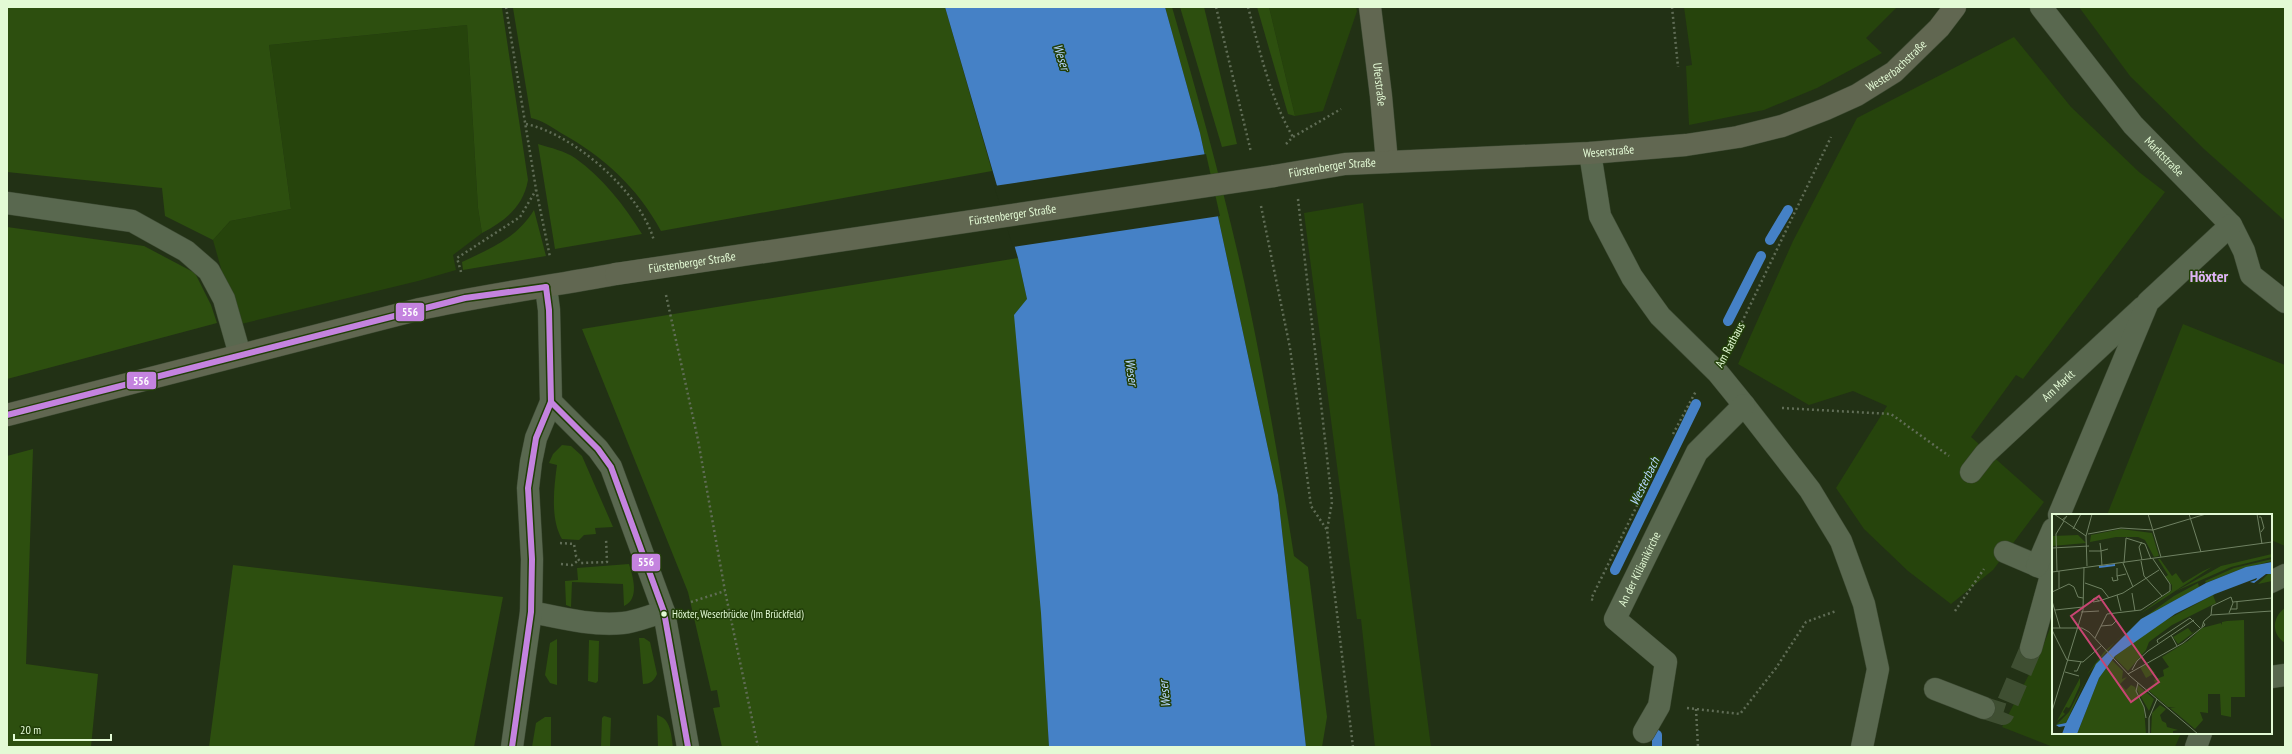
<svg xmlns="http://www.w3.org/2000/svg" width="2292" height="754" font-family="'PT Sans Narrow',sans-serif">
<rect width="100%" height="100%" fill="#223115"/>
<g fill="#26440c">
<polygon points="1269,7 1356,7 1357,11 1323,111 1295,116"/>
<polygon points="1684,7 1897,7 1866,38 1882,53 1817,88 1764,110 1689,125 1686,66 1692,65"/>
<polygon points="2079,7 2285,7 2285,221 2204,149 2130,76"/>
<polygon points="467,25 478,208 482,233 453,255 456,270 418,281 237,325 213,240 230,221 291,209 269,45"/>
<polygon points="2014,37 2071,107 2139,172 2165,192 2023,379 2016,375 1971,437 2044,502 1993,570 1951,604 1908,571 1864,529 1836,488 1887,406 1853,391 1809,405 1738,364 1793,241 1857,118"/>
<polygon points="1363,203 1392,447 1431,747 1375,747 1361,619 1357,619 1304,213"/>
<polygon points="2183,324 2285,365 2285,546 2271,540 2271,515 2107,515"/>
<polygon points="2053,621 2053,733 2181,733 2175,747 2053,747 2002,727 2041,651"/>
</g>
<g fill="#2d4f0f">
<path d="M 7,7 L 945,7 L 992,171 L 661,231 C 638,188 603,156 561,133 C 552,127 541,120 531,118 L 513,8 L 502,8 L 528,180 C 523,207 506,220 482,233 L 478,208 L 467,25 L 269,45 L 291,209 L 230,221 L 213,240 L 165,216 L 162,188 L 7,172 Z"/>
<path d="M 1165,7 L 1172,7 C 1201,107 1229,207 1250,309 C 1267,391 1281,474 1294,556 L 1308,567 L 1327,717 L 1322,747 L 1306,747 L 1278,495 L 1200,133 Z"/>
<polygon points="1180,7 1204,7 1237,144 1222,147"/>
<polygon points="1257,7 1269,7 1295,116 1288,114"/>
<path d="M 538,144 C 551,148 565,151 575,158 C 603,178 624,205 642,234 L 555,249 Z"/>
<path d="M 534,210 L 546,256 L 463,270 L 462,262 C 491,248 516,239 534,210 Z"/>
<polygon points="7,227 144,246 195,273 211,305 217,323 7,379"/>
<polygon points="1018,258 1027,299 1049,747 722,747 713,708 720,707 717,690 711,691 688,592 582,329"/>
<path d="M 562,445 L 571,446 L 582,456 L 613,527 L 595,528 L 596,534 L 584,535 L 579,540 L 562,539 C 550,519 554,487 557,465 L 549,463 L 553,454 Z"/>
<polygon points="33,449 26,664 98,674 91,747 7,747 7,456"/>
<path d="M 629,564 C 633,577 640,599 624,606 L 623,584 L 572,582 L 571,607 L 566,605 L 565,581 L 578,580 L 577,568 Z"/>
<polygon points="233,565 503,597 474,747 209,747"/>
<path d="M 2285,608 L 2285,643 C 2271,634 2272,617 2285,608 Z"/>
<path d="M 639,638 L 644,638 L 650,642 L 657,674 C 654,681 650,684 643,684 Z"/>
<polygon points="557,639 557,685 550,683 545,675 550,643"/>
<polygon points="589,640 599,641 598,681 596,683 588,681"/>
<path d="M 657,715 C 671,719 671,734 673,747 L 658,747 Z"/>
<polygon points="604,716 611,718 610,747 601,747 602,718"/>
<polygon points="545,717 551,717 551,747 532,747 536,723"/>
</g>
<polygon fill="#4581c6" points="945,7 1165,7 1200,133 1278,495 1306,747 1049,747 1041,613 1014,315 1027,299 1018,258"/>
<polygon fill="#223115" points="1206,154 1220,216 1013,247 994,186"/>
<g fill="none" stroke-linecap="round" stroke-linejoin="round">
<g stroke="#4581c6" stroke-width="10">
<polyline points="1770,240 1788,210"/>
<polyline points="1728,321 1761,256"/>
<polyline points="1615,570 1696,404"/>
<polyline points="1657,747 1657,735"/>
</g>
<polyline stroke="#3f4f32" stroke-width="22" stroke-dasharray="22 11" stroke-linecap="butt" points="1984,708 2003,714 2031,648"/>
<defs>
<g id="minor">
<path id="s1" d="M 2041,7 L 2133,125 L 2231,225 L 2244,251 L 2251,275 L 2285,302"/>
<polyline points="1590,153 1600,216 1632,277 1660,316 1718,373 1744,405 1810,490 1841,541 1864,604 1878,669 1862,747"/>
<polyline points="7,203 132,221 186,251 209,271 224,299 240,355"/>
<polyline points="551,402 598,449 611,467 664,612 688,747"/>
<path id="s2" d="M 1971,472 L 1985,454 L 2143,307"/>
<polyline points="2059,515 2148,302 2231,225"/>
<polyline points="2005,552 2052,572 2031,648"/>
<polyline points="2037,566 2053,529"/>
<polyline points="2271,582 2285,575"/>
<path d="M 531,612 C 561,618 592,626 623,623 C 636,622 651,615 664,612"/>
<polyline points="2271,677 2285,675"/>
<polyline points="1935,689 1984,708"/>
<path id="s3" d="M 1644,732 L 1659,706 L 1666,662 L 1615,619 L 1697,452 L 1744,405"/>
<polyline points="512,747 531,612 532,559 528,488 531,462 536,438 551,402 549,310 546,287"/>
<polyline points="2196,747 2201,733"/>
</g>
<g id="major">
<path id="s4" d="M 1370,7 L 1381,96 L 1387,162"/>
<path id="s5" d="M 1274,176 L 1345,164 L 1590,153 L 1686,145 L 1738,137 L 1782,126 L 1826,109 L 1857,95 L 1894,72 L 1939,28 L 1955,7"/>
<path d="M 7,415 L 420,309 C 485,295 551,286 616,274"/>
</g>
</defs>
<use href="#minor" stroke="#3d4a33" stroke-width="23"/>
<use href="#major" stroke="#3d4a33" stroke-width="23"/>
<g stroke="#606d56" stroke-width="2.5" stroke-dasharray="2 3" stroke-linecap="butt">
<polyline points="506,7 536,189 550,257"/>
<polyline points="1216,7 1251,152"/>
<path d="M 1248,7 C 1260,51 1270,98 1293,137"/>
<polyline points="1672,7 1678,67"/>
<path d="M 526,124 C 574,134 642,194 654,241"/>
<polyline points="1286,144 1293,137 1341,109"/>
<polyline points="1298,199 1332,502 1327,530 1353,747"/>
<polyline points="1261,206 1290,348 1311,506 1327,530"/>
<polyline points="461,272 457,258 520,217 536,190"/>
<polyline points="666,295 698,440 725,591 758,747"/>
<polyline points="1731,345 1831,137"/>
<polyline points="1782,408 1891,414 1949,456"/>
<polyline points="1673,434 1696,391"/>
<polyline points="560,543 574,544 576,556 581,563 607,562 606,538"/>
<polyline points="561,564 572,565 579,560"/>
<polyline points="1593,600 1591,599 1656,467"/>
<polyline points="691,602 725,591"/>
<polyline points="1955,611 1984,569"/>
<polyline points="1687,708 1740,714 1776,668 1806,622 1836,611"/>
<polyline points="1696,709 1698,747"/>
</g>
<use href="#minor" stroke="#59684f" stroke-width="22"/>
<use href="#major" stroke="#616751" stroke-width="22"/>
<defs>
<g id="major-bridge">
<path id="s6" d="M 616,274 L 1274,176"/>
</g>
</defs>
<use href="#major-bridge" stroke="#3d4a33" stroke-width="23" stroke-linecap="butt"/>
<use href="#major-bridge" stroke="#616751" stroke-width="22"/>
<defs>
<g id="bus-1">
<polyline points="551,402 598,449 611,467 664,612 688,747"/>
<polyline points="7,415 465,298 546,287"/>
<polyline points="512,747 531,612 532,559 528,488 536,438 551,402 549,310 546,287"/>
</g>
</defs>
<use href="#bus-1" stroke="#213e08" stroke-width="9"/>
<use href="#bus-1" stroke="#c483df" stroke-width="6"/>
</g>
<circle fill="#e3fad5" stroke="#213e08" stroke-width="1.5" cx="664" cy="614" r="3.5"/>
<g text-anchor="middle" stroke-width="3" stroke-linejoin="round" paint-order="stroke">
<g font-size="11" fill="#e3fad5" stroke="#213e08" text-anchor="start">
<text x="672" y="618">Höxter, Weserbrücke (Im Brückfeld)</text>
</g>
<g font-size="12" fill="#e3fad5" stroke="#213e08">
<text dy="4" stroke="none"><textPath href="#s5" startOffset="642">Westerbachstraße</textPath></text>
<text dy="4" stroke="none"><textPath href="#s4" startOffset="78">Uferstraße</textPath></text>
<text dy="4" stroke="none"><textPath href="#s5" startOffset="336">Weserstraße</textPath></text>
<text dy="4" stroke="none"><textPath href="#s1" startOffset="194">Marktstraße</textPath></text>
<text dy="4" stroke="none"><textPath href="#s5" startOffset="59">Fürstenberger Straße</textPath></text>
<text dy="4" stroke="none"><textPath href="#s6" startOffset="401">Fürstenberger Straße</textPath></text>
<text dy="4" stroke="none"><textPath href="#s6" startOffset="77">Fürstenberger Straße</textPath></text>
<text transform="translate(1730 345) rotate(-62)" y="4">Am Rathaus</text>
<text dy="4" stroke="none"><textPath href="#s2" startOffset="123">Am Markt</textPath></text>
<text dy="4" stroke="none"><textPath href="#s3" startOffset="197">An der Kilianikirche</textPath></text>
</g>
<g font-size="13" font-style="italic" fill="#b6d6ff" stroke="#213e08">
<text transform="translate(1062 57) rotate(72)" y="5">Weser</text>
<text transform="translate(1132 372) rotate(82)" y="5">Weser</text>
<text transform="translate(1644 481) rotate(-64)" y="5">Westerbach</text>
<text transform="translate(1164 694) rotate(-95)" y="5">Weser</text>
</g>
<g font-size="16" font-weight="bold" fill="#deb3f4" stroke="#213e08">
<text x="2209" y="282">Höxter</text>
</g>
</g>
<g transform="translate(2052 514)">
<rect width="220" height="220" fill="#223115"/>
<path d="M 69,15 L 100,19 L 107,42 L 102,43 L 93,26 L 86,23 L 64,23 L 38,28 L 39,21 ZM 26,21 L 34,29 L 0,32 L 1,22 ZM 220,40 L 220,43 L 179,53 L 124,77 L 169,52 ZM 106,45 L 108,45 L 120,62 L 124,59 L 131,69 L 151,57 L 160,53 L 88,100 L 120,76 L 120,71 L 113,63 L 116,61 ZM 220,45 L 220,47 L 189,55 L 154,69 L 153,67 L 182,54 ZM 216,60 L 220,60 L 220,67 L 206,70 ZM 146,69 L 147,73 L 90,105 L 122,82 ZM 161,81 L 164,89 L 120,111 L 97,128 L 94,136 L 76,157 L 62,143 L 103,112 ZM 89,105 L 64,127 L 34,162 L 52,138 ZM 192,106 L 193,183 L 179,183 L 179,203 L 169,201 L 168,180 L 156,180 L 156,199 L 148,198 L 151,206 L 143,215 L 118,194 L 124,194 L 116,193 L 95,175 L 103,169 L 102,166 L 112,162 L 111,156 L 117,153 L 110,143 L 136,127 L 150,114 L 169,109 L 170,111 L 170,108 L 175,107 ZM 136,114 L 140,119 L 144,117 L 126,130 L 121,123 ZM 60,146 L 71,157 L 70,165 L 75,163 L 68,170 L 74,176 L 79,171 L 83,173 L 92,194 L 94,220 L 25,220 L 47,164 ZM 95,150 L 103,159 L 94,164 L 88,153 ZM 28,164 L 28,171 L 19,191 L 17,194 L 14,193 L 11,198 L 13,200 L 5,207 ZM 33,167 L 14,209 L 4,211 L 17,198 ZM 86,171 L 102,185 L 97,197 L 85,176 ZM 108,191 L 114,195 L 108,201 L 110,207 L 114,209 L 115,213 L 126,216 L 121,217 L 121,220 L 99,220 L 100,199 Z" fill="#2d4f0f"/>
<path d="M 220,48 L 220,60 L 214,60 L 202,69 L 198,68 L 204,66 L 205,64 L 163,80 L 123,100 L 63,142 L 47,164 L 25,220 L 10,220 L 13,212 L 7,213 L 4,211 L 14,209 L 44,150 L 89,105 L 154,69 L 194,53 Z" fill="#4581c6"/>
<path fill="none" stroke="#4581c6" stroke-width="2" d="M 47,53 L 63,51"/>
<path fill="none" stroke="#6f8162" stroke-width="1" d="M 2,0 L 34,22M 96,0 L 109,43M 137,0 L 149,38M 205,0 L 210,30M 207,3 L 209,3 L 212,14 L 209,18M 10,6 L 15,2 L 11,7M 21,15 L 29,0M 36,20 L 69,14 L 101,16 L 154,0M 34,22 L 35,52M 34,22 L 40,0M 0,34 L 37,32M 37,37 L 49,37 L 48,29M 90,46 L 87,33 L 90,28M 89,47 L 92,62 L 110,82M 71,49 L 81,73M 72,49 L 74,24 L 93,30 L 99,45M 50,52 L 49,37 L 56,35M 65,54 L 65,62 L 74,60M 7,57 L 7,74M 0,58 L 220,28M 5,58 L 4,20 L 12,7M 60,63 L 61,67 L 66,66 L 65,62M 33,69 L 50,75 L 57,84M 0,78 L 17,70 L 22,73 L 26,83 L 31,84M 80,79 L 83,97M 65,81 L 69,97M 0,87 L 8,114M 47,87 L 41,88 L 41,85 L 43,84 L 47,87 L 71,79 L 107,56M 181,88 L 220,84M 179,95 L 185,95 L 185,87M 3,96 L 31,93M 29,98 L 47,97M 159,101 L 220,97M 49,112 L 60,111 L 64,107M 150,113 L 152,107 L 159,101 L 160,92 L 179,83 L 181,89 L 177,99M 0,114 L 30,114 L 37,118 L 78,162 L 146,220M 0,116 L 15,146 L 31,148 L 49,132M 119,121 L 125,132M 43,124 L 55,100 L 89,96 L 118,77 L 118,70 L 101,45M 106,129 L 105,126 L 138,104 L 148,114M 80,156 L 85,147 L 96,137 L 142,106M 22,157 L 25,157 L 29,148M 13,158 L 27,162M 76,160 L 131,129 L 153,111 L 151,108M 86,169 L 84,177 L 92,193 L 94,204M 0,197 L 31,96 L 32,53M 97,220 L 97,204 L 105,185"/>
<path fill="#c94573" fill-opacity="0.15" stroke="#c94573" stroke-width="2" d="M 47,82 L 107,168 L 79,188 L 19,102 Z"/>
<rect width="220" height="220" fill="none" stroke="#e3fad5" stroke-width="2"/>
</g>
<g stroke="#213e08" stroke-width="1.5">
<rect x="395" y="302" width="30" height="20" rx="4" fill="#c483df"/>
<rect x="126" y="371" width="31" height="19" rx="4" fill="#c483df"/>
<rect x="631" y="553" width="30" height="19" rx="4" fill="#c483df"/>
</g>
<g font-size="11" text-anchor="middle" font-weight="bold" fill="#fff">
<text x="410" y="316">556</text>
<text x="141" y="385">556</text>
<text x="646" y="566">556</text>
</g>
<rect width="2292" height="754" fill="none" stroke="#e3fad5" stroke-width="16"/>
<path d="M14 734v6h97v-6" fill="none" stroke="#e3fad5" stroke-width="2"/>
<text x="20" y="734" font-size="12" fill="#e3fad5" stroke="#213e08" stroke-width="3" paint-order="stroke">20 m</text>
</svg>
